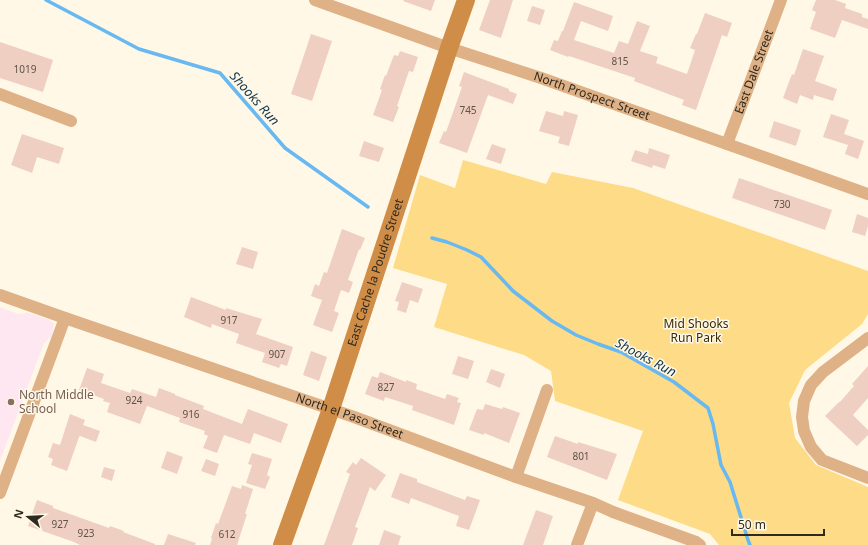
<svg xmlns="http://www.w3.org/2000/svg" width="868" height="545" font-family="'Noto Sans',sans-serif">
<rect width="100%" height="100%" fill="#fff8e7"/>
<polygon fill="#ffe7f1" points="0,307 18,314 29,313 49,320 54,324 52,336 44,343 0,461"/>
<polygon fill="#fddb87" points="463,160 546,184 552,172 633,188 868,271 868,314 862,324 805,370 789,403 795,438 816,465 868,487 868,545 719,545 710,534 618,500 643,431 555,401 551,371 524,355 434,327 447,284 393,268 420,175 455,188"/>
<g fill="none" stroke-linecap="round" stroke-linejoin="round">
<g stroke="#68b8f1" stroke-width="3.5">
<polyline points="46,0 139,49 220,73 285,148 368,207"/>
<polyline points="432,238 447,242 467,250 481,257 498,275 513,291 552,321 576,335 598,344 621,352 674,382 708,408 713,424 721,465 730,482 748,540 750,545"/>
</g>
</g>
<g fill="#eecfc1">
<polygon points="404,0 435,0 431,11 403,1"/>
<polygon points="490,0 513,0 501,38 479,30"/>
<polygon points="816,0 835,0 846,4 845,8 862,14 862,17 868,19 868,29 842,20 835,38 810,29 816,12 812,10"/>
<polygon points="574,2 613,16 608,31 581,21 574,40 614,53 619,41 628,44 637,21 650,26 640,51 658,57 656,63 687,74 695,50 690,48 696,34 697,34 705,13 732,23 727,37 722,35 696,110 682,105 684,100 634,81 635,78 569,56 568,57 550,50 554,40 558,41 562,31 563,31"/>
<polygon points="532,6 545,10 540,25 527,21"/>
<polygon points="311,34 332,41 312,101 291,94"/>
<polygon points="0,42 53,60 43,92 0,78"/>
<polygon points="803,49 824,56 815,81 837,89 833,101 814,95 813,100 800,95 797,104 783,98 792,74 794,75"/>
<polygon points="400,51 418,57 413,72 409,71 397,106 399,107 393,122 373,115 382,90 380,89 385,75 386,76 394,55 398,56"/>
<polygon points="464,72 509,89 509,91 517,94 513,104 488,95 467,153 439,143 444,131 446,132 462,87 459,86"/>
<polygon points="546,111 563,116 564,111 578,115 569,146 558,143 560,137 539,131"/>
<polygon points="831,114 849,120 844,134 864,141 858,159 845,154 848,145 823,137"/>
<polygon points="774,121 801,130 796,146 769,137"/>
<polygon points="22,134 64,148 59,164 37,157 32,173 11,165"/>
<polygon points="364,141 384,148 379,162 359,156"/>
<polygon points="492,144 506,149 501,164 486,159"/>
<polygon points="649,148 670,155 665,169 653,165 652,168 631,161 635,150 648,154"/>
<polygon points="739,178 832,210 825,230 732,198"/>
<polygon points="857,214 868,218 868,226 865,236 852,232"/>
<polygon points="342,229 365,238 360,250 359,249 348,280 353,282 349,293 341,290 334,311 339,313 332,332 313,325 322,300 311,296 315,284 319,286 324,272 327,273"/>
<polygon points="242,247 258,252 253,269 236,264"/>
<polygon points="402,282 423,289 418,303 410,300 406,313 397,310 399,302 395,301"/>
<polygon points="191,297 226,310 226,308 262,319 256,334 293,347 287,366 281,364 279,368 262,362 265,353 236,343 239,334 212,324 211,328 184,317"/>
<polygon points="311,351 327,357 319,381 303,375"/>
<polygon points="458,356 474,361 468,379 452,374"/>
<polygon points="868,366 868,398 853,415 868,430 868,435 857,446 825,416 839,402 840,402 854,386 852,384"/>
<polygon points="87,368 104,374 101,383 130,393 132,389 156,397 159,388 175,394 175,395 204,406 203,409 242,424 248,409 288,424 281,443 254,433 250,444 224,435 217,453 203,448 208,436 204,434 205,431 179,422 180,418 147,406 140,424 107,412 110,403 103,401 104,399 79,390"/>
<polygon points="491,369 505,374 500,388 486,382"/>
<polygon points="380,372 406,382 406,380 417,384 416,389 445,399 447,394 459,398 457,402 461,403 454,425 412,410 413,406 385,397 384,401 365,394 372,376 378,378"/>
<polygon points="485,404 502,409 503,407 520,413 509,443 484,433 484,435 469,430 477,409 483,410"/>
<polygon points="70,414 85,420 83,425 100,431 96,442 80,436 79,437 67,471 51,465 53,459 48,457 53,443 60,445"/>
<polygon points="555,436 578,444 578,442 617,454 607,480 547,457"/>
<polygon points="167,451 183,457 177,474 161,468"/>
<polygon points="252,453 272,459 267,475 270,477 265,489 246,483 252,465 248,464"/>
<polygon points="361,458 386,475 375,491 370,487 355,527 358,528 352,545 324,545 350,474 346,472 353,462 356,465"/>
<polygon points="206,459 219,464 215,476 201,471"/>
<polygon points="104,467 115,470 112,481 101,477"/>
<polygon points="400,473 417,479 417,482 465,500 467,496 480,500 469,530 456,526 459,516 411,498 409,504 391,497"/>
<polygon points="242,485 253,489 245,514 247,514 237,545 210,545 212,539 211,538 216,523 218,524 232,486 241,489"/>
<polygon points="37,500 53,506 53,508 109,528 110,526 124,531 123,532 155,544 155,545 80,545 74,542 28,526"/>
<polygon points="536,510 553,516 543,545 523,545"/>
<polygon points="384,530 401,536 398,545 379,545"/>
<polygon points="168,534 196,543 195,545 164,545"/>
</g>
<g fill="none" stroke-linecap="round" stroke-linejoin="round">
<g stroke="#dfb186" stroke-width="12">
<path id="s1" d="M 315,0 L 449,48 L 541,78 L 868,194"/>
<polyline points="0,94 71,121"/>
<path id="s2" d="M 727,144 L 781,0"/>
<path id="s3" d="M 0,295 L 65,318 L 354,417 L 516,477 L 593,503 L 613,512 L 696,542 L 700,545"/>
<polyline points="868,338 823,372 811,385 804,401 802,417 804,431 811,447 822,460 868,478"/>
<polyline points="516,477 547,390"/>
<polyline points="0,493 65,318"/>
<polyline points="577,545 593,503"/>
</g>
<path stroke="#d08d47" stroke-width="18" id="s4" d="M 282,545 L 331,409 L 449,48 L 466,0"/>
</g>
<circle fill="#8d6e63" stroke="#fff8e7" stroke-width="1.5" cx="11" cy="402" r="4"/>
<g text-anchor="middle" stroke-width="3" stroke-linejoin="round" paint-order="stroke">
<g font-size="10" fill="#5f5348">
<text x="620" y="65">815</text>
<text x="25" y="73">1019</text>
<text x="468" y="114">745</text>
<text x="782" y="208">730</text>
<text x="229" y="324">917</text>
<text x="277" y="358">907</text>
<text x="386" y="391">827</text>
<text x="134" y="404">924</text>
<text x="191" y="418">916</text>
<text x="581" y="460">801</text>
<text x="60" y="528">927</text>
<text x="86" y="537">923</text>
<text x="227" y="538">612</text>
</g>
<g font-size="12" fill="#2f2a1f" stroke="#fff8e7">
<text dy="4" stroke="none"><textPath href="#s2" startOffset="77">East Dale Street</textPath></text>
<text dy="4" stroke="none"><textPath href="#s1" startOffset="293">North Prospect Street</textPath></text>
<text dy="4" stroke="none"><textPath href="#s4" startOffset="288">East Cache la Poudre Street</textPath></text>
<text dy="4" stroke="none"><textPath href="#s3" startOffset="370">North el Paso Street</textPath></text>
</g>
<g font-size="12" fill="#392b03" stroke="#fff8e7">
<text x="696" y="328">Mid Shooks<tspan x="696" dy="14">Run Park</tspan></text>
</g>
<g font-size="12" fill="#785e54" stroke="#fff8e7" text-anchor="start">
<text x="19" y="399">North Middle<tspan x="19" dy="14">School</tspan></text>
</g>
<g font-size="13" font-style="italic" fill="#11344b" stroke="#fff8e7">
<text transform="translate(255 98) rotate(48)" y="5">Shooks Run</text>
<text transform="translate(646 357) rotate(28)" y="5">Shooks Run</text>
</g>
</g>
<g transform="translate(28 517) rotate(288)" stroke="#fff8e7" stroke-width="3" paint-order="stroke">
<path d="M0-3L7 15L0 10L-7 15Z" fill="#2f2a1f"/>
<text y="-6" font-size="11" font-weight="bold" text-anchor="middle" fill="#2f2a1f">N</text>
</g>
<path d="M732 529v6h92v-6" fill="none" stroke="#2f2a1f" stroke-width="2"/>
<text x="738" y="529" font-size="12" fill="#2f2a1f" stroke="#fff8e7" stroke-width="3" paint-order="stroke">50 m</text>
</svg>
